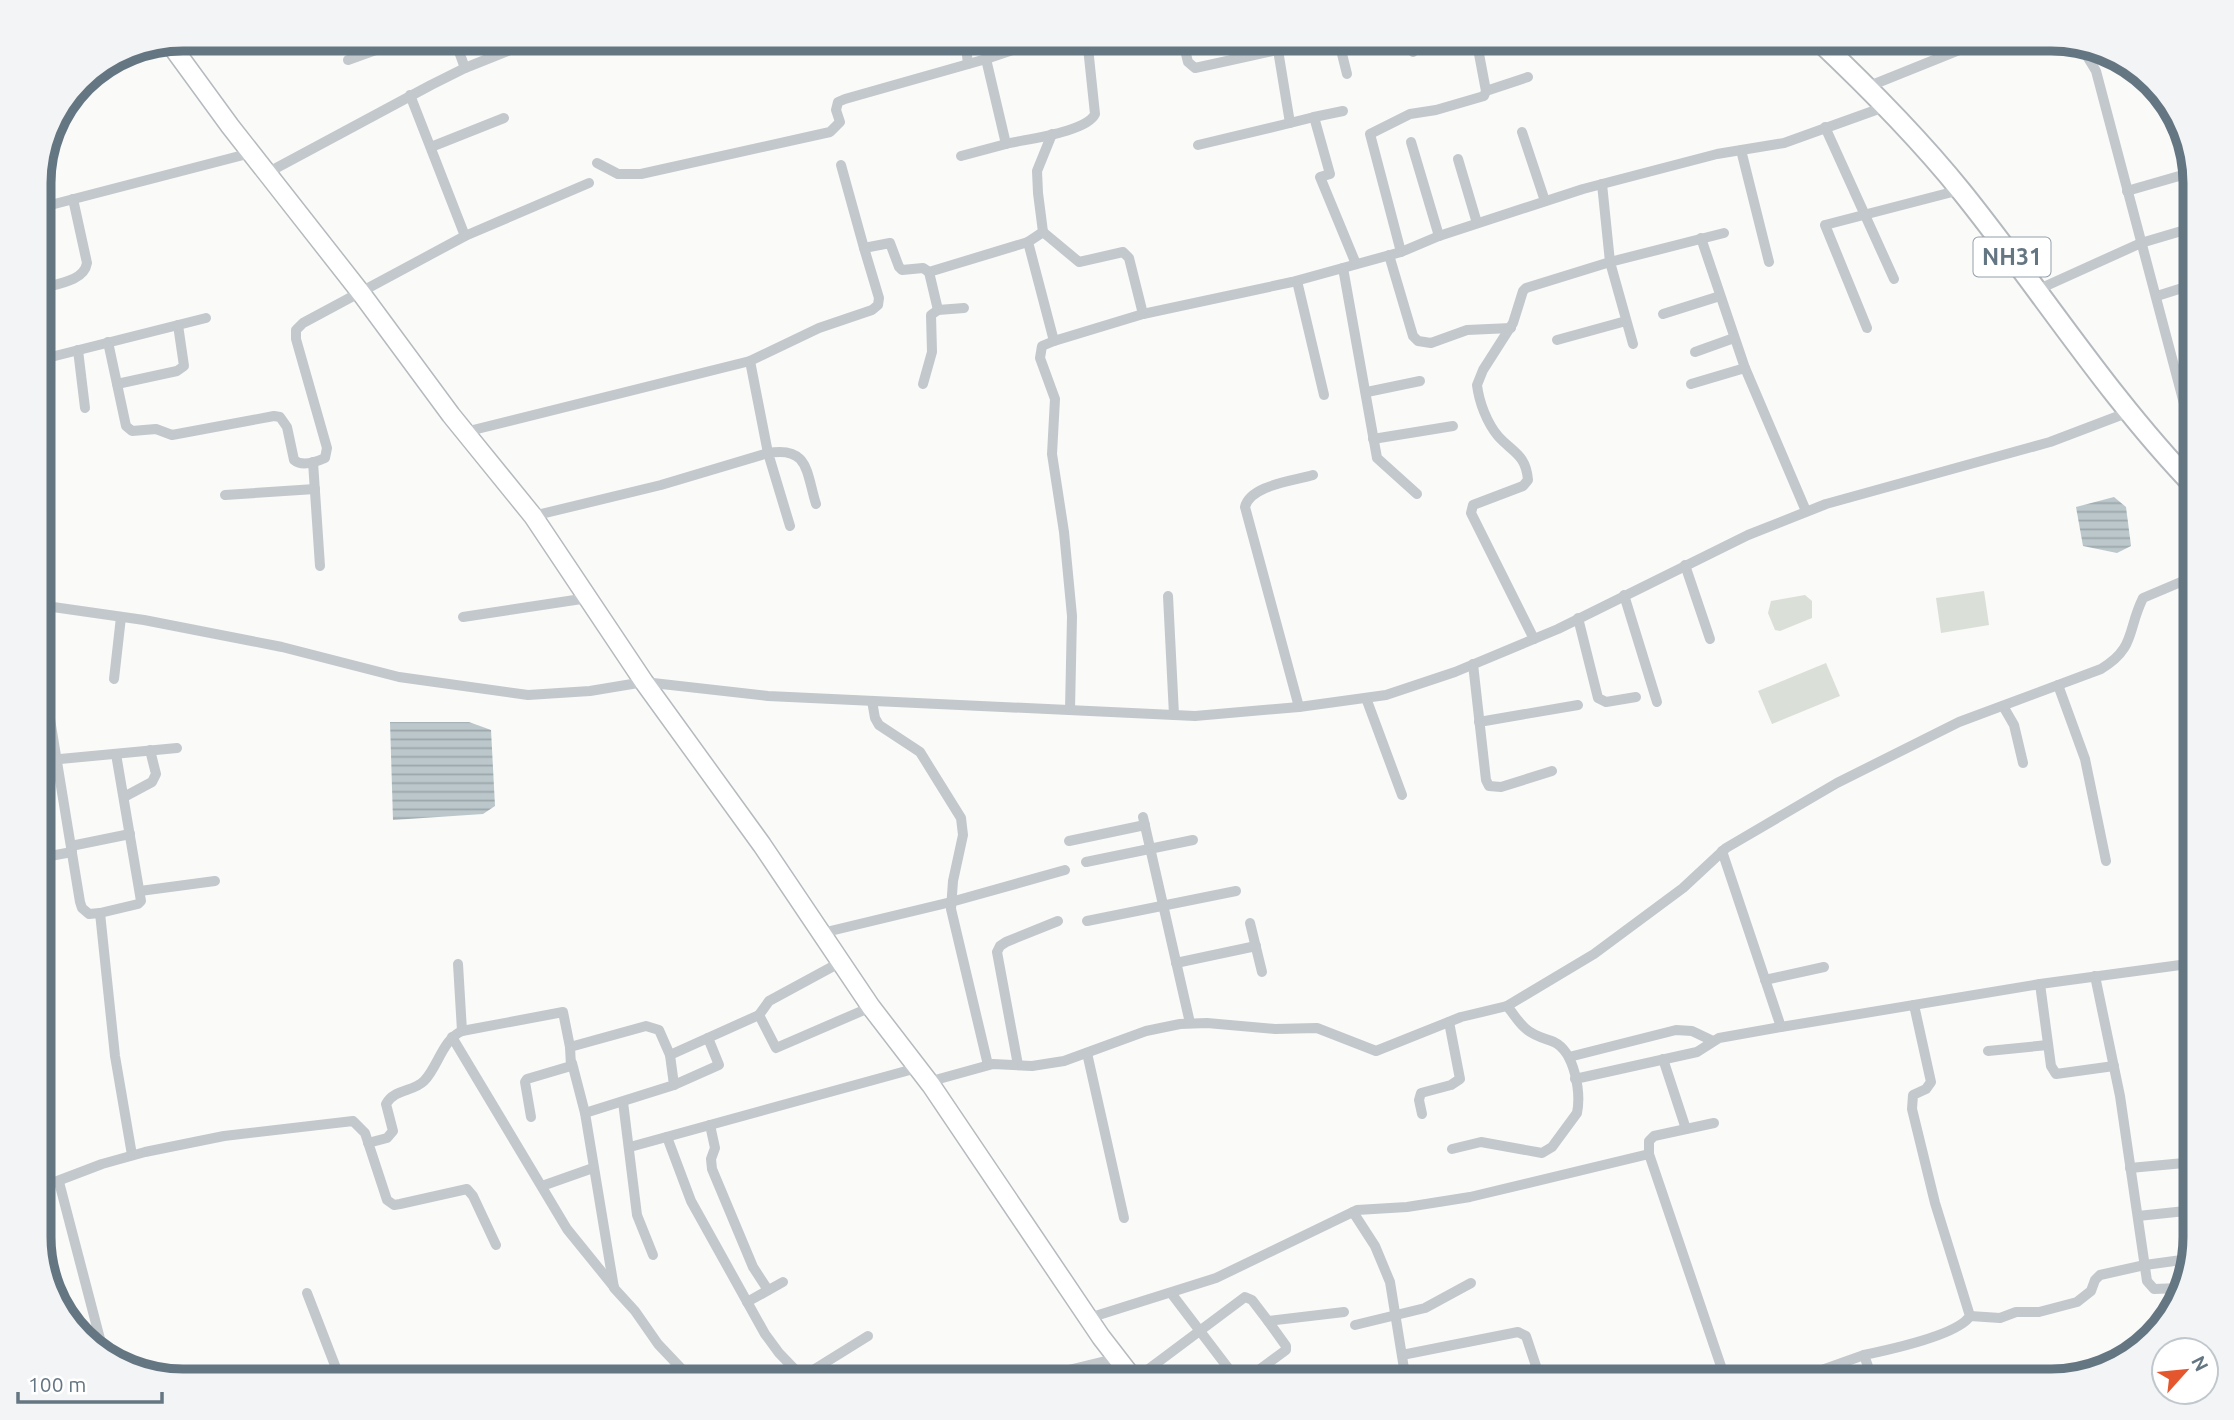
<svg xmlns="http://www.w3.org/2000/svg" width="2234" height="1420" font-family="Ubuntu,sans-serif">
<defs>
<pattern id="water-rules" width="6" height="5" patternUnits="userSpaceOnUse" patternTransform="scale(1.75)"><rect width="6" height="5" fill="#bbc7cb"/><path d="M0 2.5h6" fill="none" stroke="#9ca6aa"/></pattern>
</defs>
<rect width="100%" height="100%" fill="#fafaf8"/>
<g fill="#dadfd7">
<polygon points="1984,591 1989,625 1941,633 1936,598"/>
<polygon points="1805,595 1812,601 1812,618 1780,631 1775,630 1768,613 1771,601"/>
<polygon points="1826,663 1840,696 1772,724 1758,691"/>
</g>
<g fill="url(#water-rules)">
<polygon points="2114,497 2126,507 2131,546 2117,553 2083,546 2076,507"/>
<polygon points="390,722 469,722 491,730 495,806 483,814 393,820"/>
</g>
<g fill="none" stroke-linecap="round" stroke-linejoin="round">
<defs>
<polyline id="primary" points="168,41 230,126 361,293 451,415 533,516 644,682 762,845 871,1007 931,1085 1101,1337 1135,1381"/>
<path id="highway" d="M 1816,38 C 1868,87 1917,136 1962,192 C 2040,289 2108,397 2195,487"/>
</defs>
<use href="#primary" stroke="#b5babe" stroke-width="21"/>
<use href="#highway" stroke="#b4b9bd" stroke-width="23"/>
<g stroke="#c3c8cc" stroke-width="10">
<polyline points="454,38 465,68"/>
<polyline points="901,38 904,45"/>
<polyline points="965,38 968,64"/>
<polyline points="1182,38 1188,62 1195,68 1332,38"/>
<polyline points="1276,38 1290,123 1314,117 1330,174 1320,177 1356,264"/>
<polyline points="1338,38 1347,74"/>
<polyline points="1409,38 1413,52"/>
<polyline points="2082,48 2096,71 2195,445"/>
<polyline points="174,50 199,38"/>
<polyline points="986,59 1049,38"/>
<polyline points="348,60 409,38"/>
<polyline points="1867,87 1989,38"/>
<polyline points="1486,91 1528,77"/>
<polyline points="410,95 465,236"/>
<polyline points="1314,117 1343,111"/>
<polyline points="1825,127 1894,279"/>
<polyline points="1522,132 1545,201"/>
<polyline points="1052,134 1037,171 1038,193 1043,232 1028,242 1054,341 1042,346 1040,358 1055,399 1052,454 1064,532 1072,616 1070,710"/>
<polyline points="1411,142 1439,236"/>
<polyline points="1198,145 1290,123"/>
<polyline points="431,147 504,118"/>
<polyline points="1741,150 1769,262"/>
<polyline points="961,156 1006,144"/>
<polyline points="1458,159 1477,223"/>
<path d="M 597,163 L 618,174 L 641,174 L 830,132 L 840,122 L 836,110 L 838,102 L 845,99 L 986,59 L 1006,144 C 1026,139 1087,132 1095,114 L 1087,38"/>
<polyline points="841,165 864,248"/>
<polyline points="267,173 431,85 465,68 540,38"/>
<polyline points="2127,191 2193,172"/>
<polyline points="39,208 251,153"/>
<polyline points="1043,232 1079,262 1123,252 1129,258 1143,314"/>
<polyline points="1701,238 1745,368 1806,511"/>
<polyline points="1401,252 1370,134 1410,114 1436,110 1484,96 1486,91 1476,38"/>
<polyline points="1389,255 1413,336 1418,341 1431,343 1467,330 1511,328"/>
<polyline points="1343,268 1377,458 1417,494"/>
<polyline points="929,272 938,310 964,308"/>
<polyline points="1297,281 1324,395"/>
<path d="M 39,289 C 55,284 84,282 87,263 L 73,199"/>
<polyline points="2037,290 2141,243 2195,227"/>
<polyline points="2157,296 2195,284"/>
<polyline points="1663,314 1720,296"/>
<polyline points="1867,328 1825,225 1960,190"/>
<polyline points="1557,340 1626,321"/>
<polyline points="1054,341 1143,314 1292,282 1401,252 1439,236 1583,189 1717,154 1784,143 1887,106"/>
<path d="M 108,342 L 126,426 L 132,431 L 156,429 L 172,435 L 274,416 L 280,417 L 287,427 L 294,460 C 302,467 316,462 325,458 L 327,448 L 296,339 L 296,330 L 303,323 L 465,236 L 589,183"/>
<polyline points="1633,344 1610,262 1724,233"/>
<polyline points="78,350 85,408"/>
<polyline points="1695,352 1734,338"/>
<polyline points="39,360 206,318"/>
<polyline points="117,384 177,371 184,366 178,325"/>
<polyline points="923,384 932,352 931,315 938,310"/>
<polyline points="1691,384 1745,368"/>
<polyline points="2182,387 2195,383"/>
<polyline points="1367,392 1420,381"/>
<polyline points="465,432 750,361"/>
<polyline points="1373,439 1453,426"/>
<polyline points="313,462 320,566"/>
<polyline points="225,495 315,489"/>
<polyline points="533,516 661,485 768,453 750,361 819,328 872,310 878,305 879,298 864,248 890,243 899,267 902,270 923,268 929,272 1028,242"/>
<path d="M 790,526 L 768,453 C 809,446 806,472 816,504"/>
<polyline points="1685,565 1710,639"/>
<polyline points="1624,595 1657,702"/>
<polyline points="1168,596 1174,715"/>
<polyline points="39,605 144,620 282,647 399,677 528,695 590,691 644,682 768,696 1195,716 1299,707 1386,695 1455,672 1558,629 1748,535 1826,504 2050,442 2129,412"/>
<polyline points="463,617 588,598"/>
<polyline points="1578,618 1598,698 1606,702 1636,697"/>
<path d="M 1534,639 L 1471,513 L 1473,505 L 1523,486 L 1528,480 C 1526,454 1512,452 1498,436 C 1487,423 1479,402 1477,385 L 1483,370 L 1513,323 L 1523,291 L 1526,288 L 1610,262 L 1602,184"/>
<polyline points="1473,664 1486,780 1489,786 1501,787 1552,771"/>
<polyline points="114,679 121,617"/>
<polyline points="2058,685 2085,759 2106,861"/>
<polyline points="1366,698 1402,795"/>
<polyline points="872,701 875,718 879,725 920,752 961,818 963,835 953,881 951,909 988,1065"/>
<polyline points="2003,706 2014,725 2023,763"/>
<polyline points="48,707 80,902 82,908 89,914 100,913 115,1056 132,1155"/>
<path d="M 1299,707 L 1245,507 C 1250,485 1294,481 1313,475"/>
<polyline points="1479,722 1578,705"/>
<polyline points="39,761 177,748"/>
<polyline points="124,797 152,782 156,774 150,750"/>
<polyline points="1143,817 1190,1023"/>
<polyline points="1069,841 1145,825"/>
<polyline points="71,846 130,834"/>
<polyline points="39,858 72,852"/>
<polyline points="1086,862 1193,840"/>
<polyline points="140,891 215,881"/>
<polyline points="100,913 138,904 141,901 116,754"/>
<polyline points="1087,921 1236,891"/>
<polyline points="1250,923 1262,972"/>
<polyline points="822,933 951,902 1065,870"/>
<polyline points="1176,963 1256,946"/>
<polyline points="458,964 462,1031"/>
<polyline points="2095,976 2120,1096 2147,1281 2154,1289 2180,1288"/>
<polyline points="1765,980 1824,967"/>
<polyline points="2040,984 2051,1066 2056,1074 2114,1066"/>
<polyline points="759,1015 769,1001 841,962"/>
<polyline points="1781,1027 2040,984 2195,963"/>
<polyline points="452,1037 567,1229 614,1287"/>
<polyline points="1988,1051 2048,1045"/>
<polyline points="1087,1053 1124,1218"/>
<polyline points="1569,1057 1676,1030 1692,1031 1713,1041"/>
<polyline points="1663,1059 1686,1129"/>
<polyline points="572,1063 585,1113"/>
<polyline points="1018,1065 997,952 1000,946 1006,942 1058,921"/>
<polyline points="1575,1079 1697,1052 1719,1038 1781,1027 1722,851"/>
<path d="M 928,1082 L 993,1064 L 1032,1066 L 1064,1061 L 1146,1031 L 1180,1024 L 1207,1023 L 1275,1029 L 1317,1028 L 1376,1051 L 1461,1017 L 1507,1006 L 1594,954 L 1683,888 L 1726,848 L 1837,783 L 1959,722 L 2101,669 C 2136,648 2127,630 2143,598 L 2195,576"/>
<polyline points="674,1085 719,1065 708,1038"/>
<polyline points="623,1102 637,1215 653,1255"/>
<polyline points="1422,1114 1419,1100 1421,1093 1451,1085 1460,1079 1449,1022"/>
<polyline points="531,1117 525,1082 527,1079 571,1066 570,1047"/>
<polyline points="710,1125 715,1148 711,1159 712,1169 753,1267 768,1290"/>
<polyline points="667,1137 691,1201 765,1334 779,1353 806,1381"/>
<path d="M 368,1143 L 387,1138 L 393,1131 L 386,1104 C 394,1089 413,1092 424,1081 C 438,1067 442,1040 462,1031 L 563,1012 L 570,1047 L 646,1026 L 659,1030 L 670,1055"/>
<polyline points="630,1147 917,1068"/>
<path d="M 1452,1149 L 1481,1142 L 1542,1153 L 1552,1147 L 1577,1113 C 1581,1093 1575,1052 1554,1042 C 1544,1038 1533,1036 1525,1028 C 1518,1022 1513,1013 1507,1006"/>
<polyline points="1649,1154 1649,1141 1654,1136 1714,1123"/>
<polyline points="2130,1168 2195,1162"/>
<polyline points="59,1182 105,1358"/>
<polyline points="542,1186 593,1168"/>
<polyline points="39,1188 102,1164 145,1152 224,1136 353,1121 365,1133 387,1200 394,1205 400,1204 467,1189 473,1196 496,1245"/>
<polyline points="1353,1212 1375,1246 1390,1282 1406,1381"/>
<polyline points="2138,1216 2195,1210"/>
<polyline points="307,1293 341,1381"/>
<polyline points="1171,1293 1238,1381"/>
<polyline points="747,1302 783,1282"/>
<polyline points="1970,1316 2000,1318 2016,1312 2039,1312 2077,1302 2091,1291 2095,1280 2100,1275 2145,1265 2189,1259"/>
<polyline points="1089,1318 1216,1278 1357,1210 1407,1207 1470,1197 1649,1154 1726,1381"/>
<polyline points="1355,1325 1425,1308 1471,1283"/>
<polyline points="1402,1355 1518,1332 1526,1336 1541,1381"/>
<polyline points="802,1377 868,1336"/>
<polyline points="1134,1380 1245,1297 1252,1300 1268,1321 1344,1312"/>
<polyline points="693,1381 658,1344 635,1311 614,1288 585,1113 674,1085 670,1055 759,1015 776,1048 871,1007"/>
<polyline points="1023,1381 1118,1358"/>
<polyline points="1244,1381 1286,1350 1286,1346 1268,1321"/>
<polyline points="1791,1381 1864,1355"/>
<path d="M 1873,1381 L 1864,1355 C 1888,1350 1958,1335 1970,1316 L 1935,1203 L 1912,1109 L 1913,1095 L 1926,1089 L 1931,1082 L 1914,1005"/>
</g>
<use href="#primary" stroke="#fff" stroke-width="18"/>
<use href="#highway" stroke="#fff" stroke-width="19"/>
</g>
<g text-anchor="middle" stroke-width="7" stroke-linejoin="round" paint-order="stroke">
<rect fill="#fff" stroke="#939fa8" stroke-width="2" x="1973.5" y="237.5" width="77" height="39" rx="5"/>
<g font-size="23" font-weight="bold" fill="#657683">
<text x="2012" y="265">NH31</text>
</g>
</g>
<path d="M0 0H2234V1420H0ZM183 51H2051A132 132 0 0 1 2183 183V1237A132 132 0 0 1 2051 1369H183A132 132 0 0 1 51 1237V183A132 132 0 0 1 183 51Z" fill="#f3f4f5" fill-rule="evenodd"/>
<path fill="none" stroke="#657683" stroke-width="9" d="M183 51H2051A132 132 0 0 1 2183 183V1237A132 132 0 0 1 2051 1369H183A132 132 0 0 1 51 1237V183A132 132 0 0 1 183 51Z"/>
<g transform="translate(2185 1371) rotate(63)"><circle r="33" fill="#ffffff" stroke="#c1c8cd" stroke-width="2"/>
<path d="M0-5L12 26L0 18L-12 26Z" fill="#e4572e"/>
<text y="-10" font-size="19" font-weight="bold" text-anchor="middle" fill="#657683">N</text>
</g>
<path d="M18 1392v10h144v-10" fill="none" stroke="#657683" stroke-width="3.5"/>
<text x="28" y="1392" font-size="21" fill="#657683" stroke="#ffffff" stroke-width="5" paint-order="stroke">100 m</text>
</svg>
